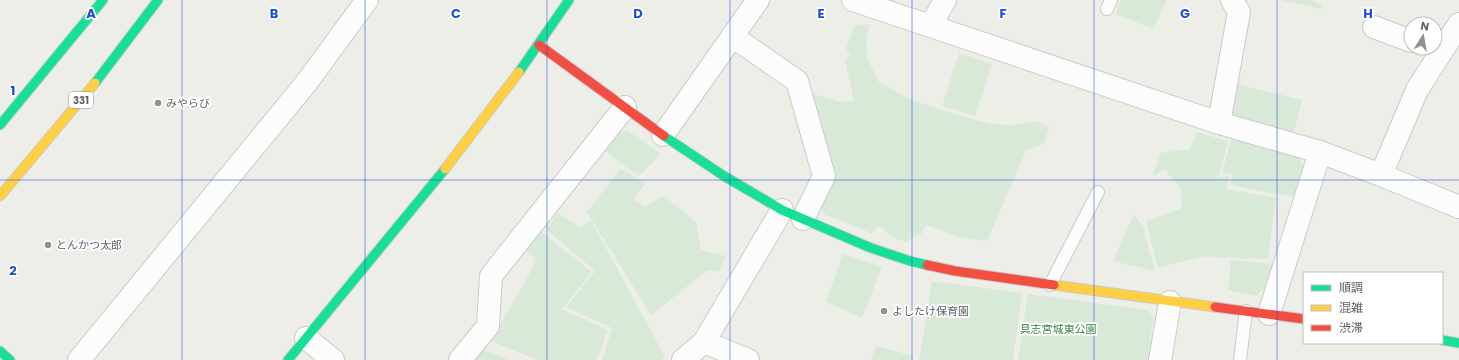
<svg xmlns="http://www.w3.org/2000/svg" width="1459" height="360" font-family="Poppins,'Noto Sans JP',sans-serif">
<rect width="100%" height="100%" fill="#eeeee9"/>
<g fill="#d8ead7">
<polygon points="1121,0 1167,0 1153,29 1115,14"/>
<polygon points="1281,0 1311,0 1322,5 1321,9"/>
<polygon points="870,24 866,41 868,60 879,82 910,99 945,111 991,124 1012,125 1036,121 1049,127 1044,144 1026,151 987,241 958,237 926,225 921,234 905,242 892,237 879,226 871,233 823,214 808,93 841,102 854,101 845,60 851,54 846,49 854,26"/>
<polygon points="959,53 992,64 975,116 942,106"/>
<polygon points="1237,84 1302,100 1294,132 1237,118 1231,110"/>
<polygon points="627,130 661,154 639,176 605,151 620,133"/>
<polygon points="1197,132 1228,141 1218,178 1229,176 1227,189 1276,198 1268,259 1200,257 1158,268 1146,221 1182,208 1180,187 1164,169 1153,177 1160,153 1190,149"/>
<polygon points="1231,139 1299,158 1303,167 1293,197 1231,185 1232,173 1222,174"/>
<polygon points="620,169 646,183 633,199 645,207 663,196 696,222 701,250 726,256 719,272 708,270 651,315 587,212"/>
<polygon points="558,213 581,228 591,220 665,357 661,360 602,360 612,328 566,307 595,271 546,229"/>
<polygon points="1134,214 1142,225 1155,271 1113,261"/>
<polygon points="540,231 592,272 562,309 608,330 597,360 537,360 491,341 529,274 536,258 524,249"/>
<polygon points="843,254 882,267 862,318 826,302"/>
<path d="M 1231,260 L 1273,264 C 1270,277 1268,287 1256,296 L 1228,290 Z"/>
<polygon points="932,281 1022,293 1013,360 919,360"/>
<polygon points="1028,294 1148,310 1153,318 1148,360 1018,360"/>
<polygon points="876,346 913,356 913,360 871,360"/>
<polygon points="481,349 509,360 472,360"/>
</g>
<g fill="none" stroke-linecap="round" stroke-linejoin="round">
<defs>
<g id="lane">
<polyline points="1107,9 1111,0"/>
<polyline points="1050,285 1098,192"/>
<polyline points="1240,360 1246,311"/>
</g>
<g id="street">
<polyline points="853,0 1219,123 1320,152 1381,175 1459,207"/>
<polyline points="931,25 945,0"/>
<polyline points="1374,27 1411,41"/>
<polyline points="732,36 797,81 824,176 803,219"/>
<polyline points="1219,123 1239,12 1232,0"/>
<polyline points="663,135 758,0"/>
<polyline points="1381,175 1417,90 1459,24"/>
<polyline points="1269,314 1320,152"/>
<polyline points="306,338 333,360"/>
<polyline points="704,342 748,360"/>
<polyline points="79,360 307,82 367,0"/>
<polyline points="460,360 488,326 491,276 625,107"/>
<polyline points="683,360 704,342 782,210"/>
<polyline points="1160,360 1170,302"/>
</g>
<g id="fast">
<polyline points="519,72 569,0"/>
<polyline points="95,83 158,0"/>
<polyline points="0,125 103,0"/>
<polyline points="664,136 724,176 782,210 871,248 910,261 927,265"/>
<polyline points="1442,340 1459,343"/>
<polyline points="0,351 10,360"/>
<polyline points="288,360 445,169"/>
</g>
<g id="slow">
<polyline points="445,169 519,72"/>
<polyline points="0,196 95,83"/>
<polyline points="1054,285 1215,307"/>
</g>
<g id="jam">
<polyline points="539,45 664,136"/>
<polyline points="927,265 955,271 1054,285"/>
<polyline points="1215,307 1304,319"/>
</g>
</defs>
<use href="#lane" stroke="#cacaca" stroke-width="14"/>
<use href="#street" stroke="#cacaca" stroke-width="24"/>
<use href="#fast" stroke="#cacaca" stroke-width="11"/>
<use href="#slow" stroke="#cacaca" stroke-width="11"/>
<use href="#jam" stroke="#cacaca" stroke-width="11"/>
<use href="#lane" stroke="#fcfcfc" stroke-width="12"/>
<use href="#street" stroke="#fcfcfc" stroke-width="22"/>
<use href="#fast" stroke="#16e098" stroke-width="9"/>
<use href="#slow" stroke="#ffcf43" stroke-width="9"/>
<use href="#jam" stroke="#f24e42" stroke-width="9"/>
</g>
<path fill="none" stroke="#1d4ed8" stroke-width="1" stroke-opacity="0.55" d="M 182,0 L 182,360M 365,0 L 365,360M 547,0 L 547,360M 730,0 L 730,360M 912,0 L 912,360M 1094,0 L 1094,360M 1277,0 L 1277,360M 0,180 L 1459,180"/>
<g fill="#919294" stroke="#fff" stroke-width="1.5">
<circle cx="158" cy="103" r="4"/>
<circle cx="48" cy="245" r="4"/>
<circle cx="884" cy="311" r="4"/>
</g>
<g text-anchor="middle" stroke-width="3.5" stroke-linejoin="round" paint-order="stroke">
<rect fill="#fff" stroke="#8f9095" stroke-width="1" x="69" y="92" width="24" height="16" rx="3"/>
<g font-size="10" font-weight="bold" fill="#5f6167">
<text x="81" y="104">331</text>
</g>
<g font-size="11" fill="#5f6167" stroke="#fff" text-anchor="start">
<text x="166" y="107">みやらび</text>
<text x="56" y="249">とんかつ太郎</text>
<text x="892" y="315">よしたけ保育園</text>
</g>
<g font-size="11" fill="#3a8243" stroke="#fff">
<text x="1058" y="333">具志宮城東公園</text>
</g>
</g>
<g font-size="13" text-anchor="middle" font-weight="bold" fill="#1d4ed8" stroke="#fff" stroke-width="3.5" stroke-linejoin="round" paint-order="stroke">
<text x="91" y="18">A</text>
<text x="274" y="18">B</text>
<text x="456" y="18">C</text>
<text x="638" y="18">D</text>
<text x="821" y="18">E</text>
<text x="1003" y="18">F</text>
<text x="1185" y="18">G</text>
<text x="1368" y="18">H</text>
<text x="13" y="95">1</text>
<text x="13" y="275">2</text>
</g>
<rect x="1303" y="272" width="140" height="72" fill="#ffffff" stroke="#bfc0c2"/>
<rect x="1311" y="285" width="20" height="6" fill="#16e098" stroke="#bfc0c2"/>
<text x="1339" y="292" font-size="12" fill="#5f6167">順調</text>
<rect x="1311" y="305" width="20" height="6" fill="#ffcf43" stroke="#bfc0c2"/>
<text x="1339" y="312" font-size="12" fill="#5f6167">混雑</text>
<rect x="1311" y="325" width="20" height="6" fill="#f24e42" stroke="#bfc0c2"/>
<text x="1339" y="332" font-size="12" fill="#5f6167">渋滞</text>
<g transform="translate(1423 36) rotate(11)"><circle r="19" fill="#ffffff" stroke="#bfc0c2"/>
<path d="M0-3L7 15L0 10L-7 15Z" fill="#919294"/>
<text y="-6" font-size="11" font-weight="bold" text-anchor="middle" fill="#5f6167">N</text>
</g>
</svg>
